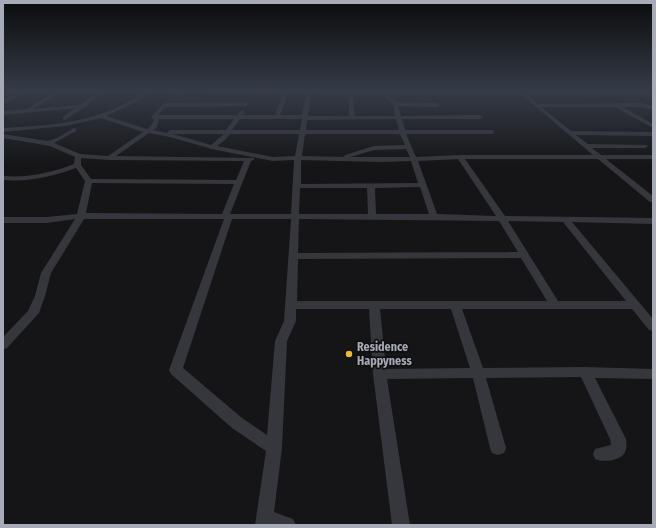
<svg xmlns="http://www.w3.org/2000/svg" width="656" height="528" font-family="'Fira Sans Condensed',sans-serif">
<rect width="100%" height="100%" fill="#151517"/>
<g fill="none" stroke-linecap="round" stroke-linejoin="round">
<g fill="#36373c" fill-rule="evenodd">
<path d="M 3,91 L 104,91 L 85,107 L 65,120 L 63,119 L 63,117 L 75,108 L 3,115 L 3,111 L 27,109 L 53,93 L 23,93 L 3,104 L 3,100 L 17,93 L 3,93 ZM 97,92 L 80,105 L 33,109 L 60,93 Z"/>
<path d="M 147,91 L 152,91 L 128,106 L 106,116 L 147,129 L 151,126 L 154,120 L 151,117 L 164,103 L 246,102 L 249,104 L 246,106 L 165,107 L 158,115 L 237,115 L 242,110 L 245,112 L 242,115 L 275,115 L 283,94 L 214,93 L 212,92 L 213,91 L 653,93 L 653,95 L 528,95 L 538,104 L 642,103 L 653,106 L 653,110 L 642,107 L 622,107 L 653,124 L 653,128 L 615,107 L 541,107 L 571,131 L 653,132 L 653,136 L 576,135 L 588,144 L 647,145 L 648,146 L 645,148 L 592,148 L 601,155 L 653,155 L 653,159 L 606,159 L 653,196 L 653,202 L 650,202 L 598,159 L 465,159 L 505,216 L 653,218 L 653,224 L 572,222 L 653,319 L 653,331 L 649,330 L 632,309 L 462,309 L 483,368 L 585,367 L 653,369 L 653,379 L 595,378 L 626,439 C 626,442 627,446 626,449 C 624,461 604,463 595,459 L 593,454 L 595,449 L 611,445 L 610,439 L 581,377 L 486,378 L 506,448 L 504,453 L 498,455 L 492,453 L 490,448 L 473,378 L 387,379 L 410,525 L 392,525 L 373,374 L 369,309 L 296,309 L 296,321 L 287,341 L 282,448 L 274,512 L 293,519 L 296,525 L 255,525 L 266,451 L 232,428 L 171,374 L 169,370 L 224,219 L 84,219 L 51,273 L 45,296 L 39,313 L 7,348 L 3,350 L 3,337 L 28,311 L 35,296 L 41,273 L 75,219 L 47,223 L 3,223 L 3,217 L 47,217 L 77,214 L 85,181 L 76,168 C 51,177 29,182 3,180 L 3,176 C 29,178 50,173 74,164 L 75,157 L 50,146 L 3,138 L 3,134 L 47,141 L 57,138 L 74,128 L 76,129 L 76,131 L 54,143 L 80,154 L 108,156 L 143,132 L 101,118 L 65,126 L 3,132 L 3,128 C 35,126 69,125 100,114 C 117,109 132,100 147,91 ZM 288,94 L 306,94 L 302,115 L 280,115 ZM 311,94 L 349,95 L 349,116 L 308,116 ZM 353,95 L 384,95 L 393,104 L 395,116 L 355,116 ZM 389,95 L 522,95 L 593,155 L 460,155 L 416,157 L 406,134 L 492,134 L 495,132 L 492,130 L 405,130 L 402,119 L 480,119 L 483,117 L 480,115 L 401,116 L 398,106 L 437,107 L 440,105 L 437,103 L 396,102 ZM 159,119 L 234,119 L 226,130 L 170,130 L 167,133 L 153,130 L 157,127 ZM 240,119 L 302,119 L 300,130 L 232,130 ZM 396,119 L 399,130 L 306,130 L 307,120 ZM 149,133 L 170,137 L 212,149 L 273,161 L 294,160 L 291,214 L 230,214 L 251,161 L 254,160 L 254,158 L 116,156 ZM 173,134 L 224,134 L 211,145 ZM 230,134 L 299,134 L 295,156 L 273,157 L 217,146 L 225,140 ZM 305,134 L 400,134 L 405,145 L 374,146 L 345,155 L 344,157 L 302,156 ZM 406,149 L 410,157 L 350,157 L 374,150 ZM 81,158 L 109,160 L 244,161 L 236,180 L 91,179 L 81,165 ZM 458,159 L 496,216 L 437,214 L 418,161 ZM 301,160 L 382,162 L 411,161 L 418,183 L 301,184 ZM 92,183 L 234,184 L 222,214 L 86,213 ZM 420,187 L 429,214 L 376,214 L 375,188 ZM 300,188 L 367,188 L 368,214 L 299,214 ZM 232,219 L 291,219 L 284,321 L 275,341 L 267,435 L 242,418 L 183,368 ZM 299,219 L 499,221 L 518,252 L 298,253 ZM 508,221 L 563,222 L 626,301 L 558,301 ZM 521,258 L 547,301 L 297,301 L 298,259 ZM 380,309 L 451,309 L 470,368 L 386,369 Z"/>
<polygon points="178,91 182,91 178,97 174,97"/>
</g>
</g>
<linearGradient id="sky" x2="0" y2="1"><stop stop-color="#0c0c0d"/><stop offset="0.55" stop-color="#353b47"/><stop offset="1" stop-color="#353b47" stop-opacity="0"/></linearGradient>
<rect width="656" height="165" fill="url(#sky)"/>
<circle fill="#f0b734" stroke="#101012" stroke-width="1.5" cx="349" cy="354" r="4"/>
<g text-anchor="middle" stroke-width="3.5" stroke-linejoin="round" paint-order="stroke">
<g font-size="12" font-weight="bold" fill="#a7abb7" stroke="#101012" text-anchor="start">
<text x="357" y="351">Residence<tspan x="357" dy="14">Happyness</tspan></text>
</g>
</g>
<rect width="656" height="528" fill="none" stroke="#a7abb7" stroke-width="8"/>
</svg>
